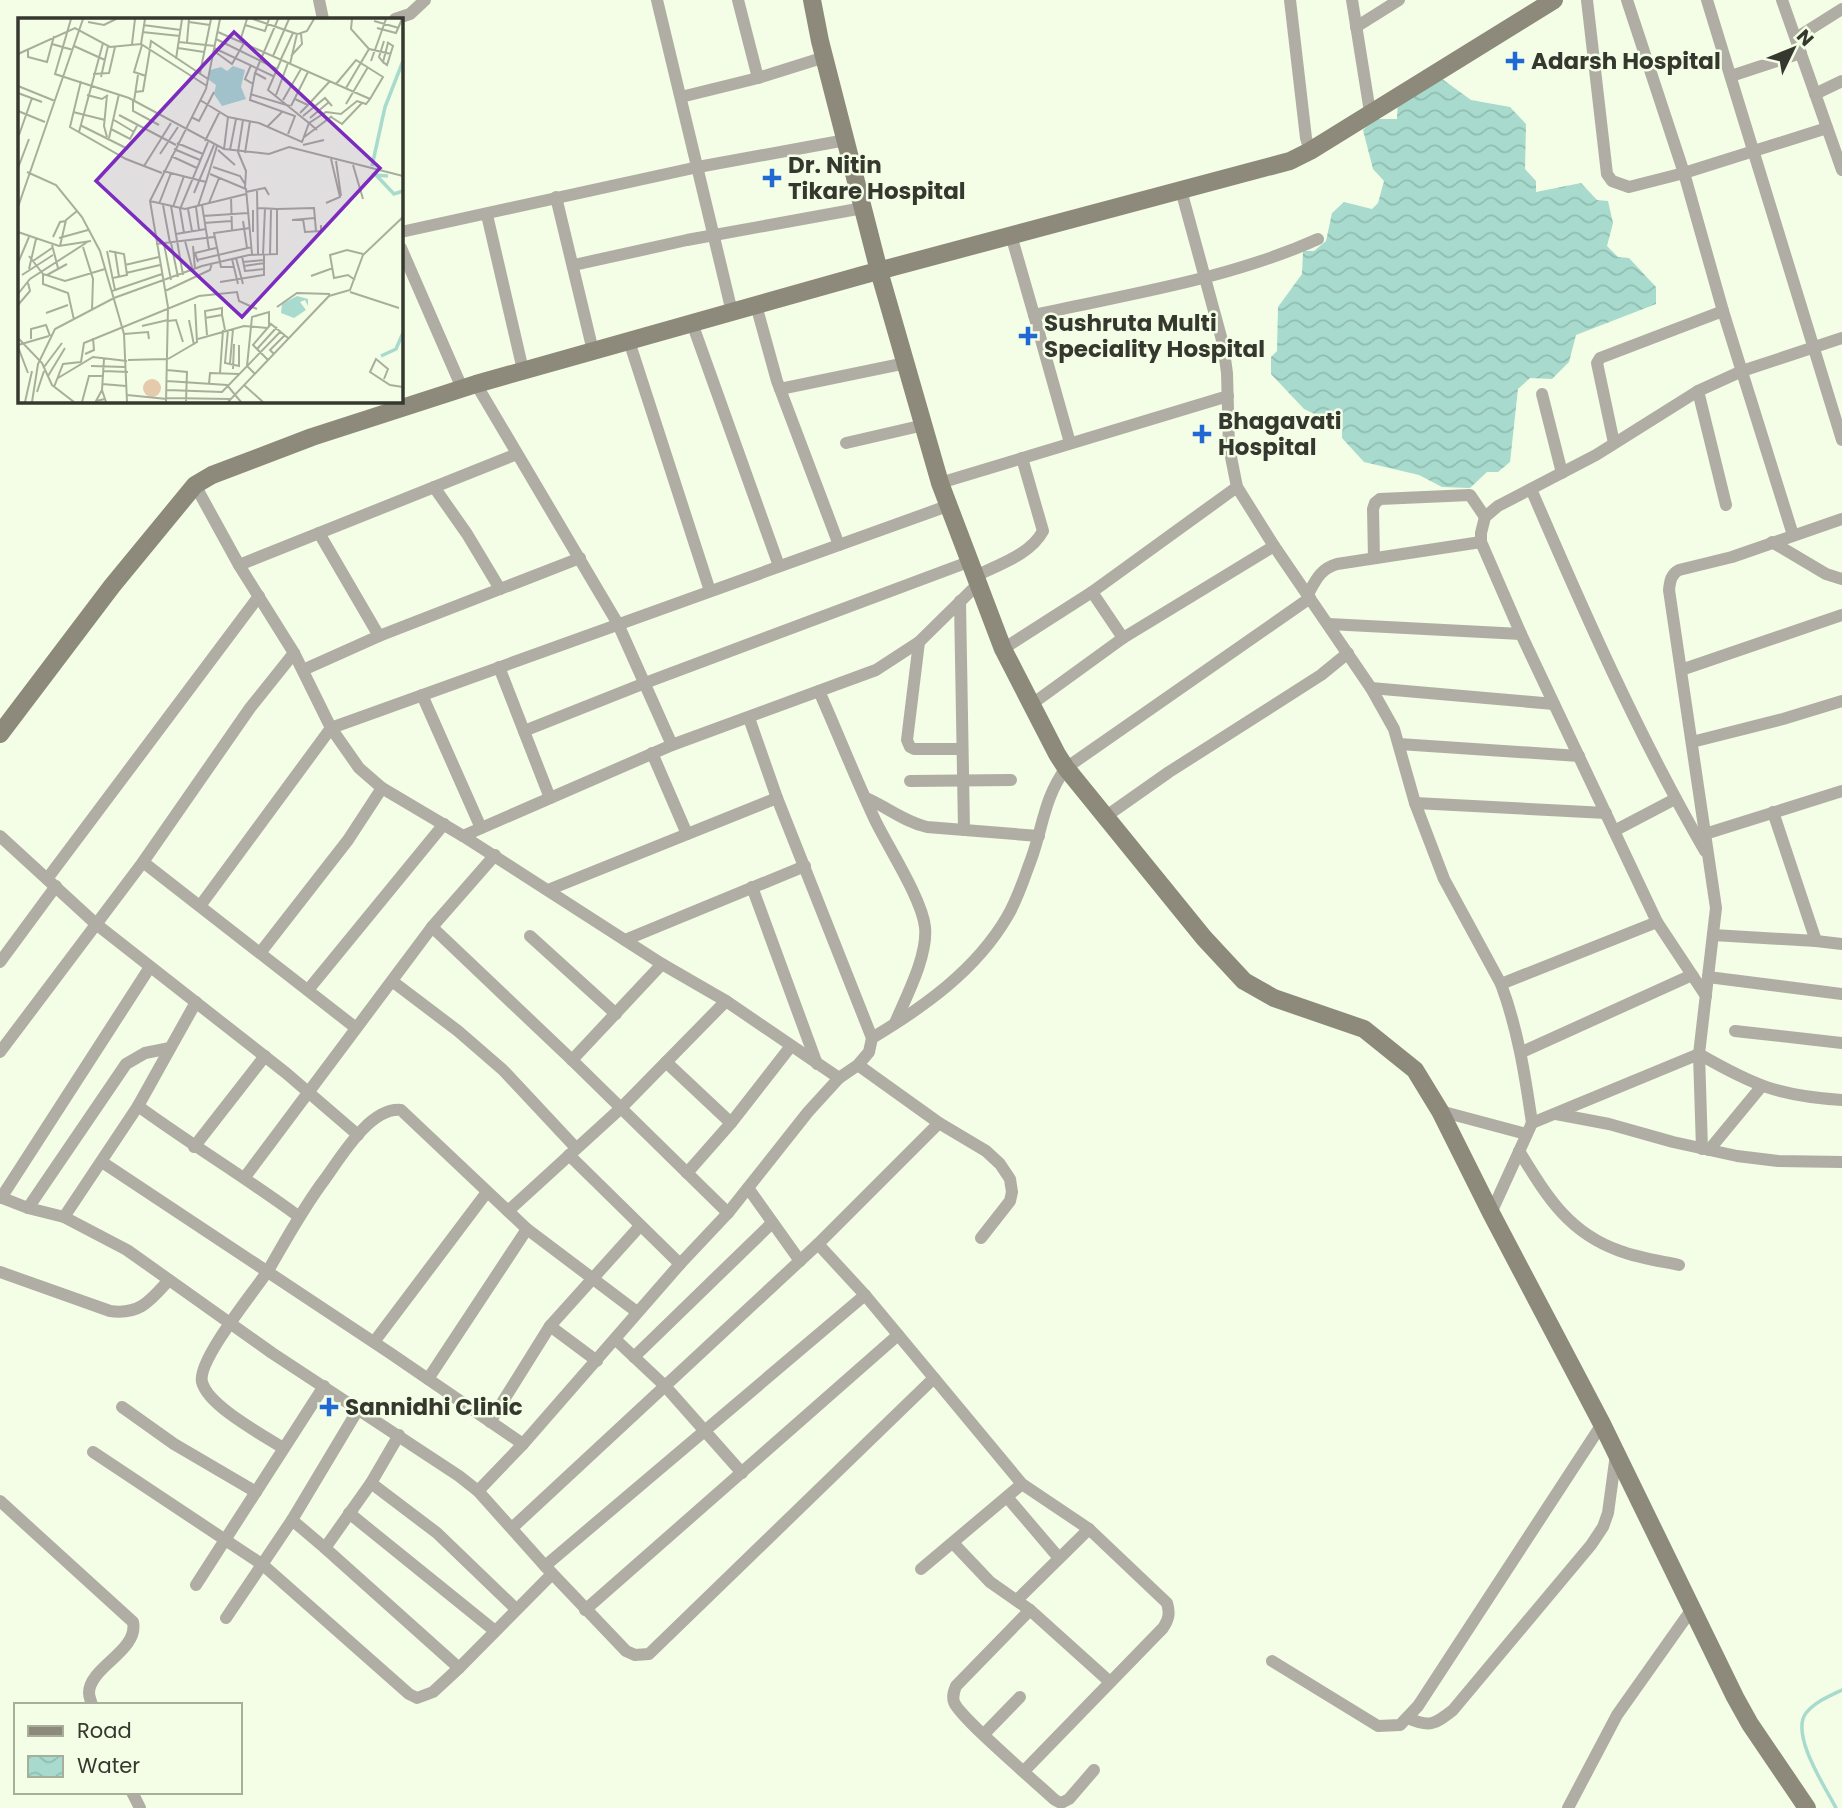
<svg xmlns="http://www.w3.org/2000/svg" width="1842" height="1808" font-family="Poppins,sans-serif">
<defs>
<pattern id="water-waves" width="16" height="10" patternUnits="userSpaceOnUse" patternTransform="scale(1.75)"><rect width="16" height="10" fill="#a8dbce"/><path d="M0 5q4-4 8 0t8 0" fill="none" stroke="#91bdb1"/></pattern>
</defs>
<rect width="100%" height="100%" fill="#f4fde5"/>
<polygon fill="url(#water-waves)" points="1438,76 1471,100 1510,107 1526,124 1525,169 1536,181 1536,192 1581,183 1597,200 1608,201 1613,223 1607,246 1618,257 1629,258 1656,287 1656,304 1576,335 1569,362 1552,379 1530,378 1518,389 1510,462 1498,472 1487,472 1470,488 1442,487 1419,475 1364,462 1342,438 1342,427 1304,409 1271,374 1271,357 1277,351 1278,307 1302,274 1303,251 1314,251 1326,241 1332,213 1344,202 1372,209 1378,203 1384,181 1373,169 1363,130 1375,119 1397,119 1398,97"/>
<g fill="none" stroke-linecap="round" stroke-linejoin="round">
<path stroke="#a8dbce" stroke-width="3.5" d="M 1836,1808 C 1825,1787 1790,1734 1806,1713 C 1815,1702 1829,1696 1842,1690"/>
<g stroke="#b0aea4" stroke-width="12">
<polyline points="319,0 323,19"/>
<polyline points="657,0 732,312"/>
<polyline points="738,0 758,78"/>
<polyline points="1290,0 1306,138 1310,151"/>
<polyline points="1352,0 1370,112"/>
<polyline points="1587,0 1607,174 1612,181 1629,187 1684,173 1827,128"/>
<polyline points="1627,0 1684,173 1723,311 1793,535"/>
<polyline points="1707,0 1842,440"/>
<polyline points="1782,0 1842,170"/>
<polyline points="395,19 410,14 425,0"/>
<polyline points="1356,27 1399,0"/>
<polyline points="1796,38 1842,9"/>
<polyline points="1731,76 1801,53"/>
<polyline points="1815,94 1842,81"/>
<polyline points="681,97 758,78 825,57"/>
<path d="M 1181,190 L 1223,344 L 1227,373 L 1229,447 L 1237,487 L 1274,546 L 1371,688 L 1394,729 L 1415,803 L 1444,879 L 1501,984 C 1518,1030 1525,1075 1532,1123 L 1699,1054 L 1702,1149"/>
<polyline points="556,197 593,351"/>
<polyline points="487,215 523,370"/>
<polyline points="401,232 698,167 846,140"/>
<path d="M 1011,235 L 1034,315 C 1129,294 1229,279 1318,239"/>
<polyline points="401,248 462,388"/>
<polyline points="574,265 687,240 863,208"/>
<polyline points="756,305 777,381 839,545"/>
<polyline points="1034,315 1070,443"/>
<polyline points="692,323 779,566"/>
<polyline points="629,341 710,591"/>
<polyline points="780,389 906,363"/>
<polyline points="1542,394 1562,473"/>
<polyline points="846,443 924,425"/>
<polyline points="1614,443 1597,363 1600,358 1723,311"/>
<polyline points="940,483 1228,396"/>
<polyline points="195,485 239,565 294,653 331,728 359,768 382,788 463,836 662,964 726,1001 839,1078"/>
<polyline points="434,487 467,534 500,589"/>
<path d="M 1531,489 C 1584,612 1638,735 1705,851"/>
<polyline points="1726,505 1698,391 1742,371 1842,338"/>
<path d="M 1842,519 L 1732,557 L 1679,570 C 1671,574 1670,581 1669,590 L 1716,908 L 1699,1054 C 1753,1085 1778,1096 1842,1100"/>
<polyline points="319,533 379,636"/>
<polyline points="1772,542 1826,574 1842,579"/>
<polyline points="1374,558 1373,509 1375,503 1380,499 1470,495 1485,517"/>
<polyline points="239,565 517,454"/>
<path d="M 976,576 C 999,564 1030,555 1043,531 L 1022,458"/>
<polyline points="1092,592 1123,638"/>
<path d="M 1308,594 C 1316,580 1320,569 1337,564 L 1481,542"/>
<polyline points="960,601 964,830"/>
<polyline points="1329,624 1521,634"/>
<polyline points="919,642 907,740 910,747 914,749 962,749"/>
<polyline points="1003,649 1092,592 1237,487"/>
<polyline points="499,667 550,798"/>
<polyline points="303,670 379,636 580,558"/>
<polyline points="1681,670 1842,615"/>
<polyline points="1371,688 1554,704"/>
<path d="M 819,691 C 838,734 855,777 875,820 C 888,847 922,899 925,927 C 928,956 906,997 895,1023"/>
<polyline points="422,695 481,828"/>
<polyline points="1032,704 1123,638 1274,546"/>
<polyline points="524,731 645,683 971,561"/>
<polyline points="1692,742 1783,719 1842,701"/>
<polyline points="1399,744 1579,756"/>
<polyline points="672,745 876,670 919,642 979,583"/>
<polyline points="652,753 687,834"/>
<polyline points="910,781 1011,780"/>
<path d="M 866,798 C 887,807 905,822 927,827 L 1039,836"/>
<polyline points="1415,803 1606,813"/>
<polyline points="1105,817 1169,772 1321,675 1348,653"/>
<polyline points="1614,831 1675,799"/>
<polyline points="1705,834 1842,791"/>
<polyline points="0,836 96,924 286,1073 358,1135"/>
<polyline points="463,836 672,745 618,624 476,384"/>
<polyline points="143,862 356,1028"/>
<polyline points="47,879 259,596"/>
<polyline points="752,887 817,1064"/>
<polyline points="548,890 777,798"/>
<polyline points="200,906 331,728 950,505"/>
<polyline points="1657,922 1706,996"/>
<polyline points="432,927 572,1060 728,1213"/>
<polyline points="1713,935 1816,941 1773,812"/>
<polyline points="530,936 616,1014"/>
<polyline points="625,940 805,866"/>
<polyline points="1816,941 1842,944"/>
<polyline points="260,953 348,840 382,788"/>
<polyline points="0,962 56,886"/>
<polyline points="1708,977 1842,994"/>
<polyline points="392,981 458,1031 503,1070 576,1148"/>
<polyline points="1501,984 1657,922 1521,634 1481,542 1481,533 1485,517 1498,506 1596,455 1698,391"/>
<polyline points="308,990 444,824"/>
<polyline points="1735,1031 1842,1043"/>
<path d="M 872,1038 C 924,1007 976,970 1007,917 C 1018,899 1024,878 1032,857 C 1043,825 1045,796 1066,768 L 1310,598"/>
<polyline points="0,1052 143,862 250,708 294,653"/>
<polyline points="1522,1052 1692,975"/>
<polyline points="572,1060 662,964"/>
<polyline points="666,1062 731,1123"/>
<polyline points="858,1065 939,1123 986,1151 1000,1164 1010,1179 1012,1192 1010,1201 981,1238"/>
<polyline points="138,1106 196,1002"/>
<polyline points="1440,1111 1526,1134"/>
<polyline points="1556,1114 1609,1124 1673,1142 1737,1156 1778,1161 1842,1162"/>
<polyline points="194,1147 265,1056"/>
<polyline points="1709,1150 1761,1087"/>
<path d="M 1519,1151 C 1546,1195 1568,1233 1620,1251 C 1639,1258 1660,1261 1679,1265"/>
<polyline points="569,1155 680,1264"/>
<polyline points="102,1162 390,1353 523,1444"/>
<polyline points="687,1173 731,1123 791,1046"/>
<polyline points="245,1177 432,927 495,855"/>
<polyline points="748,1188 800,1261"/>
<polyline points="0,1197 28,1208 64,1217 127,1250 272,1353 459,1476 478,1491 545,1566 626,1651 635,1655 649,1654 934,1378 865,1295 818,1244"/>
<polyline points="1,1198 150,967"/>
<polyline points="28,1208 126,1064 145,1053 170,1048"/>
<polyline points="508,1211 621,1108 726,1001"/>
<polyline points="1491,1213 1532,1123"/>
<path d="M 64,1217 L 138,1106 C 190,1144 245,1177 298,1216"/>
<path d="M 0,1272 L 110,1311 C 140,1315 150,1301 169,1280"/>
<polyline points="550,1326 597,1361"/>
<polyline points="615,1339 665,1386 742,1473"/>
<polyline points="374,1342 487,1192"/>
<polyline points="634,1357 772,1223"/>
<path d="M 934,1378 L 1022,1484 L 1089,1529 L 1167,1603 C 1170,1613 1169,1619 1163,1628 L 1024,1771"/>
<polyline points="428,1379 527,1229"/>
<polyline points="122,1407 174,1444 256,1492"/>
<polyline points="490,1422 550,1326 640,1226"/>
<polyline points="399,1435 371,1483 325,1548 459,1668"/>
<path d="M 283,1448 C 263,1435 208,1406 202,1382 C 197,1360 255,1291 269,1269 C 287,1238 303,1208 325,1179 C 341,1157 370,1107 401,1110 L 527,1229 L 637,1312"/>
<polyline points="93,1452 263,1565 409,1694 417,1698 433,1692 459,1668 552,1574"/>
<polyline points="371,1483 437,1533 516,1609"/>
<polyline points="478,1491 523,1444 680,1264 728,1213 808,1112 839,1078 858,1065 869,1052 872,1038 777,798 749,718"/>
<polyline points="1007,1497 1059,1558"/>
<path d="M 0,1501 L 133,1622 C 139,1651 89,1667 89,1693 C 89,1697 91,1701 92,1705"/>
<polyline points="349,1513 495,1631"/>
<polyline points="292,1520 325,1548"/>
<polyline points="512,1528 818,1244 939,1123"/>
<polyline points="953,1543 990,1582 1030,1610 1110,1682"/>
<polyline points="545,1566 865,1295"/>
<polyline points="921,1569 1022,1484"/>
<polyline points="196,1585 324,1386"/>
<polyline points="1017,1600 1089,1529"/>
<polyline points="585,1610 898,1335"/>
<path d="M 1030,1610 L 956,1686 C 954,1691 952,1696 954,1702 C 959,1717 1038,1784 1055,1800 L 1061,1803 L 1069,1799 L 1094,1770"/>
<polyline points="226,1618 292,1520 359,1408"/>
<polyline points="1272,1661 1378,1726 1400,1725 1418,1706 1602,1424"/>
<path d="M 1408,1718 C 1430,1728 1435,1724 1453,1710 L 1591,1545 L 1603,1527 L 1608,1513 L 1616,1454"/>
<polyline points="984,1734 1020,1697"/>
<polyline points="132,1792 140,1808"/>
<polyline points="1568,1808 1617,1715 1692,1609"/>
</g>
<g stroke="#8d8a7b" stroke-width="18">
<polyline points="812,0 820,41 879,271 940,483 1003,649 1057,754 1066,768 1204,938 1244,981 1274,998 1364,1029 1415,1070 1440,1111 1491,1213 1602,1424 1735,1697 1750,1724 1807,1808"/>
<polyline points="0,734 112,586 195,485 212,475 312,437 476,384 863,275 1290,161 1310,151 1554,0"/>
</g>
</g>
<g fill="#2069d4" stroke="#f4fde5" stroke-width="2.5">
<path d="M1511.5 50.5h7v7h7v7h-7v7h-7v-7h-7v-7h7z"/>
<path d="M768.5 167.5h7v7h7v7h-7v7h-7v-7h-7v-7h7z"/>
<path d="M1024.5 325.5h7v7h7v7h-7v7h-7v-7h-7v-7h7z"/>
<path d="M1198.5 423.5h7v7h7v7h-7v7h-7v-7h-7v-7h7z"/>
<path d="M325.5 1396.5h7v7h7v7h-7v7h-7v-7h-7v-7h7z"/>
</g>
<g text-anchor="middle" stroke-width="5" stroke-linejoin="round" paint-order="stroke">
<g font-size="23" font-weight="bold" fill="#35382f" stroke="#f4fde5" text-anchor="start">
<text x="1531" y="69">Adarsh Hospital</text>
<text x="788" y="173">Dr. Nitin<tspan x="788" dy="26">Tikare Hospital</tspan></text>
<text x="1044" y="331">Sushruta Multi<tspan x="1044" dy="26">Speciality Hospital</tspan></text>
<text x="1218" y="429">Bhagavati<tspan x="1218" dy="26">Hospital</tspan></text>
<text x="345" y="1415">Sannidhi Clinic</text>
</g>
</g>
<g transform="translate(18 18)">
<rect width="385" height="385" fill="#f4fde5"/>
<path d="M125 370a9 9 0 1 1 18 0a9 9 0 1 1-18 0Z" fill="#e5caab"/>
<path d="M 215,48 L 227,52 L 223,69 L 228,81 L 204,88 L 196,76 L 198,67 L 191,62 L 192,52 L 203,49 L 209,53 ZM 279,278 L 290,281 L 290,288 L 287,282 L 282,284 L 288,292 L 276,300 L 263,295 L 264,286 Z" fill="#a8dbce"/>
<path fill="none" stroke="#a8dbce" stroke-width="3.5" d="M 354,148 L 367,89 L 385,43M 370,158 L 358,157 L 376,176 L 385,173M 363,338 L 378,331 L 385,315"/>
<path fill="none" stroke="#a8ae9c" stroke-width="2" d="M 53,1 L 37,56 L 111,80 L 206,131 L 251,136 L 271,129 L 385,158M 235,1 L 279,16 L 272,46M 334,1 L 333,11 L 351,31M 356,3 L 381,10M 70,4 L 86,7 L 98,1M 171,4 L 192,7M 125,7 L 163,12M 227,7 L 247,13 L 251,1M 359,10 L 378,15 L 384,1M 124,14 L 162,18M 200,14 L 352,81 L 348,86 L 339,83 L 323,96 L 308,94 L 291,105 L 250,72 L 263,42M 280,16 L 289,13 L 296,1M 198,21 L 259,51M 222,23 L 229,1M 366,23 L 361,39 L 365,44 L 370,25M 161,24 L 197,28M 169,24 L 171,1M 34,26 L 55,32M 114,26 L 117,1M 123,26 L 127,1M 124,27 L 116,54 L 128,58M 56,28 L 87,42M 132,30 L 133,23 L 190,61M 160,30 L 186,34M 196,30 L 255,58M 10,32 L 10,39 L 29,44 L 36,18M 196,33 L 214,46 L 226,25M 0,36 L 57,10 L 92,29 L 123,26 L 189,68M 255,38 L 271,1M 273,38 L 284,26 L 283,16M 158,41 L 164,1M 263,41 L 275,15M 353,43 L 368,1M 365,44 L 369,47 L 375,28 L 369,24M 233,47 L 227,61 L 235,66M 182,55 L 193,1M 237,55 L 232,82 L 277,98 L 270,116M 75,56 L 91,55 L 97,29M 83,59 L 90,28M 248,61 L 237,55 L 260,1M 63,63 L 52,109 L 108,141 L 144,155M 318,66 L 338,42 L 365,59 L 352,81M 0,68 L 37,83M 328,70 L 351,31 L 373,36M 117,74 L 125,73 L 132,31M 0,75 L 24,84M 232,76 L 272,88M 69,77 L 84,81 L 90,77M 258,77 L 270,45M 277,81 L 290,87 L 282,95M 115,82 L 115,93 L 141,107M 182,82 L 210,99 L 241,105 L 284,124 L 291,105 L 299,112M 265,82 L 283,51M 116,83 L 120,57M 328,86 L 350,49M 290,87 L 312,63M 273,88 L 290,54M 0,93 L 27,104M 55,94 L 87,102M 101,97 L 158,127M 285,98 L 307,80 L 314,88M 173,99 L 181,103 L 196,74M 313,99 L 324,106 L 344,85M 292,100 L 311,84M 96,102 L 116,114M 225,102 L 220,134 L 228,153 L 227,170M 62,107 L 110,131M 249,109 L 264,94M 93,111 L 112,121 L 120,106M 61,114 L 85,25M 1,117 L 14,80M 89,119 L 86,108 L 89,77M 91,120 L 101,76M 285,120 L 314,98M 187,123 L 202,93M 159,125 L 185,136M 285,127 L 306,122M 156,131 L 182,142M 206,131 L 210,99M 200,132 L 217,147M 212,132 L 218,101M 227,135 L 232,103M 142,136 L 160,109M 153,138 L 179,150M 318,143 L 323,178M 335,147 L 345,181M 126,148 L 153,105M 195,149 L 222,158 L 227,166M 0,150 L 11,121M 145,153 L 188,164 L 180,188M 9,154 L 38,167 L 64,199 L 82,233 L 106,316 L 109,384M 192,156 L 228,171 L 234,236M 188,164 L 199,128M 239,171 L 240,236M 228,174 L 247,170 L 251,177M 176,175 L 196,127M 213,179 L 214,213M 132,183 L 167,191 L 228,176M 191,185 L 201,160M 308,185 L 322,179 L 313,141M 141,186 L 153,155M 145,187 L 152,225M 184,187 L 191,231M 153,188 L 165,257M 0,189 L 65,1M 155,189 L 166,158M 178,189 L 181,212M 170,191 L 174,213M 259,191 L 296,190 L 298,213M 235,192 L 235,214M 185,198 L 230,195M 285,201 L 287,214 L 303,213 L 303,207M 274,202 L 297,200M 225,203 L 229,230M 186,205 L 213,203M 0,214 L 41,228 L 73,223M 166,215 L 162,191 L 190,124M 158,216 L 188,211M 35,219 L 42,204 L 48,203M 41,220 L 70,212M 167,223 L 175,253M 153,225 L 160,259M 138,226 L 196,219M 146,226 L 153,262M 34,227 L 40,250M 42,228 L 48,202 L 59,193M 175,228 L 177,251M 65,229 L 75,261 L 74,292M 89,233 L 97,272M 91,233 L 106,236 L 109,257 L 95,260M 97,233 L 101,259M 245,237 L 247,190M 252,237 L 253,191M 11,238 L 25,256 L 47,263 L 87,251M 224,238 L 227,253 L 247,251M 218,240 L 225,266M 214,241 L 220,266M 179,242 L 234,229M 15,243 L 34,230M 180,244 L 177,235 L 198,230M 225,244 L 246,242M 0,245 L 11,219M 107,247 L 141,239M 226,248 L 247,245M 216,249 L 203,249 L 196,215 L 232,210M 11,251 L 18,221M 108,255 L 142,247M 25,256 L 25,266 L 50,275 L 56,302M 4,257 L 35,237M 29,257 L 49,246M 293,258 L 315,250M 337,262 L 330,257 L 316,260 L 312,237 L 329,232 L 345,236M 202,264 L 246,257 L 246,237M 94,273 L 144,256M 147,273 L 192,252 L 194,245M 332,274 L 381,290M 0,276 L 12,261 L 71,223M 0,287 L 12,273 L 10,265M 259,289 L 279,275 L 312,276M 28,295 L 50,287M 187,300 L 204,297 L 207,312M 171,302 L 176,327M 150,303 L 158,302 L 165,324M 124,308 L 150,302M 210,312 L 207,345 L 221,348 L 221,327M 106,316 L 130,314 L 131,321M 189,317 L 187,293 L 204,290 L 204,297M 0,320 L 24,345 L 34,367 L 56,384M 13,321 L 13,311 L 28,307 L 32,318M 180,321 L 226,308 L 249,310M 0,327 L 31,318M 0,329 L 10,355M 239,331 L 259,309M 67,336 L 76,332 L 75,320M 256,336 L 252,332 L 267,317M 86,341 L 84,372 L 88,384M 150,341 L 179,324 L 177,286M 110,342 L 149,341M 250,342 L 235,327 L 253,306 L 270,320M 63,344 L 66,325 L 181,278 L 219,274 L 221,283 L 239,291M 212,345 L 215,311M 73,348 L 107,349M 26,349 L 44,325M 215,351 L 216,326M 149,352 L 169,354 L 168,383M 86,353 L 110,354M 202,355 L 205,312M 237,356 L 229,348 L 234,299 L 251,294 L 251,308M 30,358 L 47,330M 40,360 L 75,339 L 109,343M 366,361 L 370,351 L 358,341 L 352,354 L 372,367 L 385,369M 149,363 L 209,367 L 223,384M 84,366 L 108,368M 191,366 L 192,355 L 221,356M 226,367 L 245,384M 36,369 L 45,346 L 63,344M 84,372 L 78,383 L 87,381M 149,372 L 204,374 L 263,313M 19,374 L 26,353M 109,377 L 149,381M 149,380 L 212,381M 7,384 L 14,353M 14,384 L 20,346 L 37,311 L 96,280 L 184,248 L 231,237 L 259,236 L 259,191 L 240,190M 64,384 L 71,358 L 85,358M 148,384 L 150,289 L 132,183 L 188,71 L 202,1M 210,384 L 311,278 L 332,272 L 345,237 L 385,199"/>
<path fill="#7b2cbf" fill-opacity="0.15" stroke="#7b2cbf" stroke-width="3.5" d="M 216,14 L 362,150 L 224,299 L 78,163 Z"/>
<rect width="385" height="385" fill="none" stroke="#35382f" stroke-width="3.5"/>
</g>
<rect x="14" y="1703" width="228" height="91" fill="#f4fde5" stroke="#a8ae9c" stroke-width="2"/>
<rect x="28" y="1726" width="35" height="10" fill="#8d8a7b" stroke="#a8ae9c" stroke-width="2"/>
<text x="77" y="1738" font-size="21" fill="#35382f">Road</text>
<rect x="28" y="1756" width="35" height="21" fill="url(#water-waves)" stroke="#a8ae9c" stroke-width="2"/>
<text x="77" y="1773" font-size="21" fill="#35382f">Water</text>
<g transform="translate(1793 49) rotate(47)" stroke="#f4fde5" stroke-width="5" paint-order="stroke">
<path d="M0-5L12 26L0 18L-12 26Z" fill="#35382f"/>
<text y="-10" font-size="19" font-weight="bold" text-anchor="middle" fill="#35382f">N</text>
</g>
</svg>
